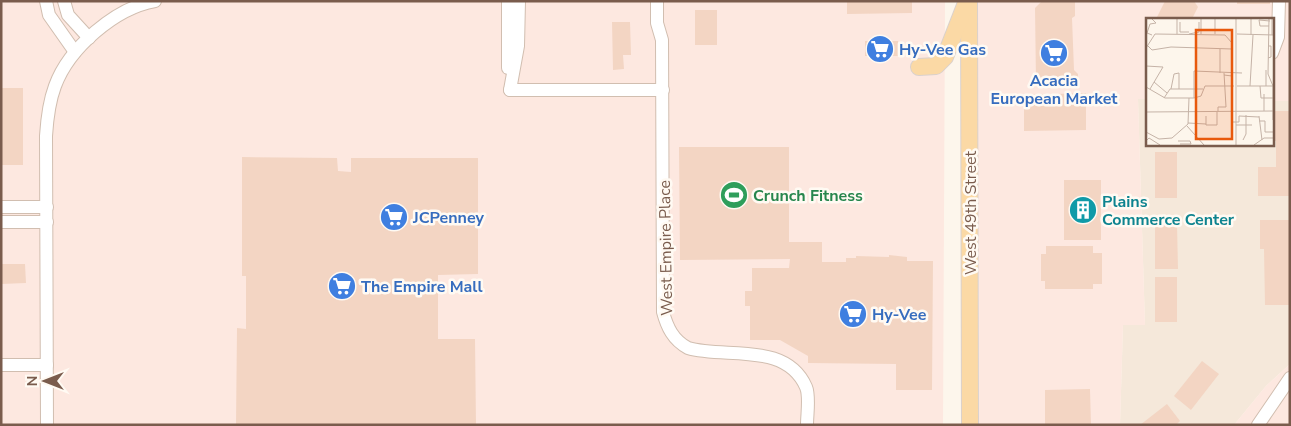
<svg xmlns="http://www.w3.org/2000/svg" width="1291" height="426" font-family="'Nunito Sans',sans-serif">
<rect width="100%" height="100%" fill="#fdf6ec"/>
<polygon fill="#f5e8da" points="1138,99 1147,99 1147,144 1272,144 1272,101 1290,101 1290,364 1266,386 1234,425 1120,425 1123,324 1145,325"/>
<g fill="#fde8e0">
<polygon points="1,1 945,1 943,425 1,425"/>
<polygon points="977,1 1290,1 1290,101 1272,101 1272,19 1147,19 1147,99 1138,99 1145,325 1123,325 1120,425 979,425"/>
<polygon points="1290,364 1290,425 1234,425 1266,386"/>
</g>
<g fill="#f3d5c3">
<polygon points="867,1 912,1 912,13 847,14 847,2"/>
<polygon points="1165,1 1194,1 1198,7 1192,19 1156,19"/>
<rect x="1237" y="1" width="33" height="3"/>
<polygon points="1041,2 1075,2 1075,16 1072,18 1074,70 1078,74 1078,82 1036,82 1035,8"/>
<rect x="695" y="10" width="22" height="35"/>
<polygon points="612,22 630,22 631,55 623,55 624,69 613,70"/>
<polygon points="865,41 898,41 899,56 865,56"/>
<rect x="1" y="88" width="22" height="77"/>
<polygon points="1086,93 1086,130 1024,131 1024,95"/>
<polygon points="1272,111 1290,111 1290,196 1258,196 1258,167 1276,167 1276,141 1272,141"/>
<polygon points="679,147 789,147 789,242 822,242 822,262 846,262 846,258 856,258 856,256 889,257 889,255 907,257 907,261 933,261 932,390 896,390 896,364 808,363 808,356 780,340 750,340 750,306 745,306 745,291 752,291 752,268 789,268 790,259 680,260"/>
<rect x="1155" y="152" width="22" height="46"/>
<polygon points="242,157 337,158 338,171 351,172 351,158 478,158 478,274 438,275 438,339 475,339 476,425 236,425 237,328 246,329 246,276 242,276"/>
<rect x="1064" y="180" width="37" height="60"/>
<polygon points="1260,220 1290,220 1290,305 1265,305 1264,249 1260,249"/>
<polygon points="1155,224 1177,224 1178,269 1155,269"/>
<polygon points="1046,246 1093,246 1093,253 1102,253 1102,284 1093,284 1093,289 1045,289 1045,281 1041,281 1041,254 1046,254"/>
<polygon points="1,264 25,264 26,283 1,284"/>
<rect x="1155" y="277" width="22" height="45"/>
<polygon points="1202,361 1219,374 1191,410 1174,396"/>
<polygon points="1090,389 1091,425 1045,425 1045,390"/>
<polygon points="1167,404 1180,421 1176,425 1140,425"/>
</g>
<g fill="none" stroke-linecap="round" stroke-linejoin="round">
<defs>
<g id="minor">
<polyline points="46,1 49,15 75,52"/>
<polyline points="64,1 68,15 89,38"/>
<polyline points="508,1 508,68"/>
<path d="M 657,1 L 657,23 L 662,40 L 663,312 C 667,327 673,340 688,348 C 725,359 786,341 806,387 C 810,396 807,414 807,425"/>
<polyline points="1272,53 1278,37 1279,1"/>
<polyline points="510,90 663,90"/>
<polyline points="510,90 518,46 519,1"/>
<polyline points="1,207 47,207"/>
<polyline points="1,222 47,222"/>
<polyline points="1,365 47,365"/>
<path d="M 47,425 L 46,136 C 47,120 49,102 55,86 C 69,48 115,8 155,1"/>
<polyline points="1258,425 1290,378"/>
</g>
<g id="major">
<polyline points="969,1 970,425"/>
<polyline points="919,67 936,66 945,57 966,3"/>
</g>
</defs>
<use href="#minor" stroke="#d1beb0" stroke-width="14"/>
<use href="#major" stroke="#dad1cd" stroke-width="18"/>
<use href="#minor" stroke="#fff" stroke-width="12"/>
<use href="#major" stroke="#fbd9a5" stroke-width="16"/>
</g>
<defs>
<symbol id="supermarket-disc" viewBox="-11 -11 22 22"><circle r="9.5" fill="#3f7fe0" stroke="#fffaf3"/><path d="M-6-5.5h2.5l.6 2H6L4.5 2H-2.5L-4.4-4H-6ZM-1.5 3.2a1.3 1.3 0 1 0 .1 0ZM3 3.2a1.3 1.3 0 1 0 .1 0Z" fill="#fff"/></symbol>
<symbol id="stadium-disc" viewBox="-11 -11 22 22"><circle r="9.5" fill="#2e9e5b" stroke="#fffaf3"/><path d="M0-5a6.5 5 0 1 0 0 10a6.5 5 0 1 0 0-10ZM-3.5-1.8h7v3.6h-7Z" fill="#fff"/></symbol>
<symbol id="building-disc" viewBox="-11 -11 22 22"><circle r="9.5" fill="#0f9aa8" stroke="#fffaf3"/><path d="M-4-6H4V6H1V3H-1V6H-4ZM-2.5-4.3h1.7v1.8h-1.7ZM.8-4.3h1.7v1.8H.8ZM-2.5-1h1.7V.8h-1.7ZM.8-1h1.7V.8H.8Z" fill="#fff"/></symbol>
</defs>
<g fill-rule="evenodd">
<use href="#supermarket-disc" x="864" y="33" width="32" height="32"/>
<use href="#supermarket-disc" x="1038" y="37" width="32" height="32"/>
<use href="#stadium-disc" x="718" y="179" width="32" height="32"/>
<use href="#building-disc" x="1067" y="194" width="32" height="32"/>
<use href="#supermarket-disc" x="378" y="201" width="32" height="32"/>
<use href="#supermarket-disc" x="326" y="270" width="32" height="32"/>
<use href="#supermarket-disc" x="837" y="298" width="32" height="32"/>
</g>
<g text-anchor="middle" stroke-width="5" stroke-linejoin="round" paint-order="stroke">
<g font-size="16" font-weight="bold" fill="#366cbe" stroke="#fffaf3" text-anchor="start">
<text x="899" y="55">Hy-Vee Gas</text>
<text x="1054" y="86" text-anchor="middle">Acacia<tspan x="1054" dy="18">European Market</tspan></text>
<text x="413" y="223">JCPenney</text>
<text x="361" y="292">The Empire Mall</text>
<text x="872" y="320">Hy-Vee</text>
</g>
<g font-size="16" font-weight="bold" fill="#27864d" stroke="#fffaf3" text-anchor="start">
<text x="753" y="201">Crunch Fitness</text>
</g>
<g font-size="16" font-weight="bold" fill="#0d838f" stroke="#fffaf3" text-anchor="start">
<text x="1102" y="207">Plains<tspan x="1102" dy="18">Commerce Center</tspan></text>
</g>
<g font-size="16" fill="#7a5c4d" stroke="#fffaf3">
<text transform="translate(970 213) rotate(-90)" y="6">West 49th Street</text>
<text transform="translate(665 248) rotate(-91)" y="6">West Empire Place</text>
</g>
</g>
<g transform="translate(1146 18)">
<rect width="128" height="128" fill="#fdf6ec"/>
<path fill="none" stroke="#c5b3a7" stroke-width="1" d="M 31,0 L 31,16M 55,0 L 55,16M 105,0 L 105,17M 123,0 L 122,56 L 127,68 L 127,102M 6,1 L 10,5 L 4,6 L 1,15 L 6,17M 34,4 L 34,14 L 43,14M 123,8 L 114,8 L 113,2 L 124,3M 43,16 L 53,14 L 53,4M 69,16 L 69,0M 91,16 L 128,17M 126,17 L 126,0M 2,28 L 6,32 L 25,29 L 86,31M 122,28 L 125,28 L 125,39 L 122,40M 0,30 L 9,16 L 79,17 L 86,25 L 86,55M 74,31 L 74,55M 0,48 L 17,49 L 4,71M 120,52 L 120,68M 33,55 L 33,71M 78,57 L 86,58 L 86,67M 8,64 L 21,75M 91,68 L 127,68M 104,68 L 107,17M 114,68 L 115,80 L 127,80M 0,69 L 19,80 L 48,80 L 55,78 L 59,68 L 88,68M 25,71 L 28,56 L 33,55M 18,80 L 24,71 L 57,71M 48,80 L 48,53 L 96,55M 72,93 L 72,89 L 80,89 L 78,55M 118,93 L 118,76M 0,94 L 128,93M 60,98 L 60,107 L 71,107 L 71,94M 113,98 L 116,122M 113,103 L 119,103 L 119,114 L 127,114M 87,104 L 93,104 L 93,98 L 113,99M 42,105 L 60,106M 90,107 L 106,107M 41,108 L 58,127M 0,114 L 13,121 L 26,120 L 42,106 L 43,80M 97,122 L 100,116 L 100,97M 0,123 L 3,120 L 14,127M 32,123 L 44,123 L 45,126 L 34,126M 90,127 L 90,0M 108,127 L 118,120 L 128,120"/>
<path fill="#e8590c" fill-opacity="0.15" stroke="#e8590c" stroke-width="2.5" d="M 50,12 L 86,12 L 86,121 L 50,121 Z"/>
<rect width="128" height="128" fill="none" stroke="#7a5c4d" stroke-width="2.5"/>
</g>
<rect width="1291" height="426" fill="none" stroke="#7a5c4d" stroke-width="5"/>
<g transform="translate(45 381) rotate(270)" stroke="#fffaf3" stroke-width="4" paint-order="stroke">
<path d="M0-4L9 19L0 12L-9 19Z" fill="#7a5c4d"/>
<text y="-8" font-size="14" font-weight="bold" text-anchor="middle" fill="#7a5c4d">N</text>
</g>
</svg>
